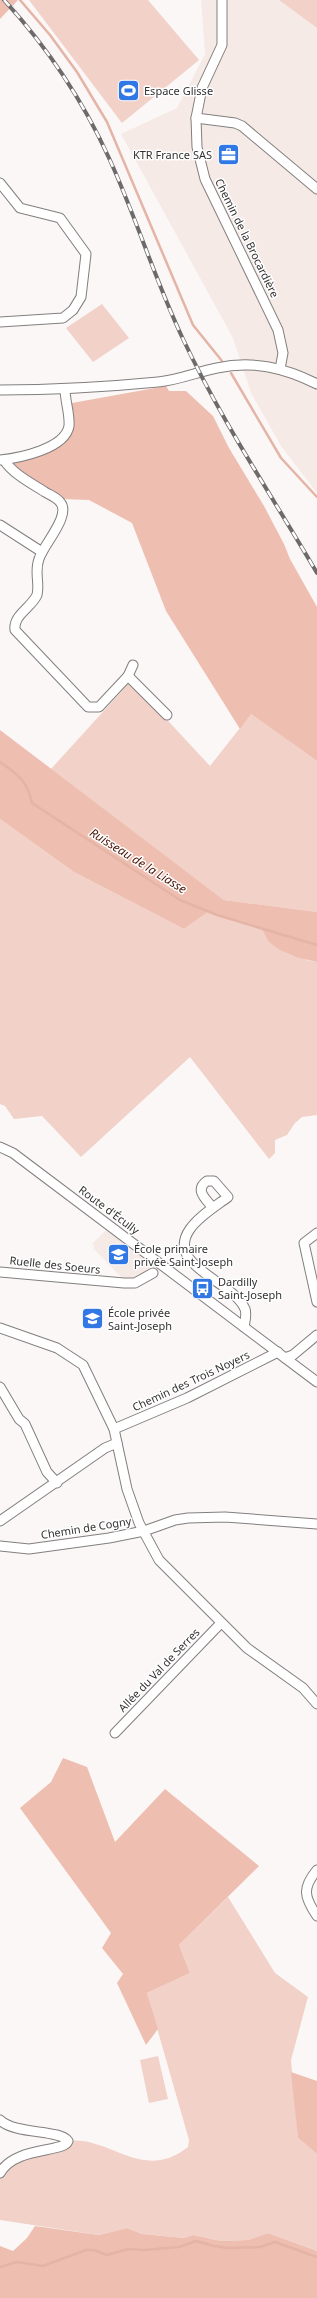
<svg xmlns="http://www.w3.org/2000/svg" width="317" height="2298" font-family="'Noto Sans',sans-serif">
<rect width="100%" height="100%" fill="#fbf7f6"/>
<g fill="#f6eae6">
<polygon points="201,0 279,0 317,28 317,493 281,446 251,393 233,338 121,134 177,108 205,54"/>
<polygon points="106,1230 153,1265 139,1277 125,1281 93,1248 95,1246 92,1244"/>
</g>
<g fill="#f1d1c8">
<polygon points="29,0 148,0 199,60 122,123"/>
<polygon points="279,0 317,0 317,28"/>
<polygon points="102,304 129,338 93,362 66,328"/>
<polygon points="131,681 210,766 251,714 317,761 317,912 224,900 51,769"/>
<polygon points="0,819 74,872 184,929 208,912 262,929 306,960 317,962 317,1115 302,1117 295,1123 287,1135 275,1140 275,1153 269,1159 190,1057 81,1157 42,1116 14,1119 5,1106 0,1104"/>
<path d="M 228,1897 L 275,1973 L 308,1997 L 291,2060 L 298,2138 L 317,2154 L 317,2251 L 268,2233 L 248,2240 L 221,2241 L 193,2235 L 186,2238 L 142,2234 L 127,2228 L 99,2235 L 0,2220 L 0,2173 L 5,2166 L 68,2141 C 111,2136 142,2183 188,2147 L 189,2140 L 147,1993 L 190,1973 L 179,1945 Z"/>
<polygon points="158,2056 168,2099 149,2103 140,2060"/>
</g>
<g fill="#eebeb0">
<polygon points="0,0 18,0 0,19"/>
<polygon points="166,386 169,391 186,391 213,416 229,448 264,506 284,544 290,559 317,607 317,761 251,714 240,729 166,611 132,523 89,500 61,499 24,476 9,463 54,448 73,424 72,403"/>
<polygon points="0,730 224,900 317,912 317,962 299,958 280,950 269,942 262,929 208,912 184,929 74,872 0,819"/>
<polygon points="63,1758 87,1767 115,1842 165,1789 259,1866 179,1945 190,1973 147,1993 158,2029 146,2045 117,1983 123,1974 102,1948 111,1933 20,1808 51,1782"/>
<polygon points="291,2072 317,2081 317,2154 298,2138"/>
<polygon points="35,2226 99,2235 127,2228 142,2234 185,2238 193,2235 221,2241 248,2240 268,2233 317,2251 317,2298 0,2298 0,2246 13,2251 27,2238"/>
</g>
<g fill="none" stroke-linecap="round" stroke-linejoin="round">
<g stroke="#e4b4a6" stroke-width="2.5">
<polyline points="20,0 50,35 77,72 107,122 193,325 222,361"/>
<polyline points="231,373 281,458 317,497"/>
<path d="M 0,762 C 18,775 27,780 32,803 L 180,900 L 217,915 L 317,945"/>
<polyline points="0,2267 17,2262 43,2266 86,2250 94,2250 107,2255 128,2249 144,2250 179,2247 196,2241 214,2246 228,2248 260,2247 275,2242 317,2257"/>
</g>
<defs>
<g id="minor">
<polyline points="222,0 222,45 202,88 196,118 197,147 205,179 278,330 283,353 280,369"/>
<polyline points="196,118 235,123 242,126 317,189"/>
<polyline points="0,183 20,208 60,218 86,254 81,297 73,310 63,318 0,322"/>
<path d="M 0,390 C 53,390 106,387 158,382 C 179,380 197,372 217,368 C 253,360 285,368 317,384"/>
<path d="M 0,460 C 19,458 65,449 69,426 C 70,414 65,401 65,389"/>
<path d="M 4,460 C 13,474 31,483 45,492 C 50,495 56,497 60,502 C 72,515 43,545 39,559 C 34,572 40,583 37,595 C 31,608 13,615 15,630 L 88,707 L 99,707 L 128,676 L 133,665"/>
<polyline points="0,525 42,552"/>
<polyline points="128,676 167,715"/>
<polyline points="0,1147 13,1153 317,1382"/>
<path d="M 213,1208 C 206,1199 194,1190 207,1181 L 214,1181 L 228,1197 C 216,1206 199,1216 190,1229 C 164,1266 234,1281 245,1309 C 247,1314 245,1321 244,1327"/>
<polyline points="317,1233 304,1243 317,1302"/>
<polyline points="0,1272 124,1283 135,1283 153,1273"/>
<polyline points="0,1328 57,1348 83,1365 114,1429 127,1489 139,1523 159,1560 247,1648 303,1688 317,1704"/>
<polyline points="285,1358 293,1355 317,1335"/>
<polyline points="0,1387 19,1419 25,1424 47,1472 57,1483"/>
<polyline points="114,1429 187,1398 278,1352"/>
<polyline points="0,1521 105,1448 117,1443"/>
<polyline points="0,1546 29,1549 109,1538 144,1531 175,1520 188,1518 225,1517 317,1524"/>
<polyline points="115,1733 221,1623"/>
<path d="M 317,1870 C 302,1888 304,1897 317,1916"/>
<path d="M 0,2120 C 16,2135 59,2129 68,2141 C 64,2153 15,2146 0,2173"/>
</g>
</defs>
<use href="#minor" stroke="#827f7e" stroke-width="11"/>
<use href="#minor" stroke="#fff" stroke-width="9"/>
<defs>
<path id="rail" d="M 4,0 C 47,47 83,101 109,158 C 136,217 155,280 183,339 C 221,420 272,496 317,573"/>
</defs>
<use href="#rail" stroke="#6c6a6a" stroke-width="4"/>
<use href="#rail" stroke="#fff" stroke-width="2.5" stroke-dasharray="8" stroke-linecap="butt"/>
</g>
<defs>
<symbol id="stadium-square" viewBox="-11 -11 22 22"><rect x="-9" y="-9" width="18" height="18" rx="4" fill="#3178e5" stroke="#fff"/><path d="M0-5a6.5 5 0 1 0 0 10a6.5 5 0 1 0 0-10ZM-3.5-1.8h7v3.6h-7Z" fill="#fff"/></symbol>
<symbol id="office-square" viewBox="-11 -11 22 22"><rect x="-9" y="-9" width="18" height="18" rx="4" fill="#3178e5" stroke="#fff"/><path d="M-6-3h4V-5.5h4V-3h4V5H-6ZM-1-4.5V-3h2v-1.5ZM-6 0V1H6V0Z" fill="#fff"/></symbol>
<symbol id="school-square" viewBox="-11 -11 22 22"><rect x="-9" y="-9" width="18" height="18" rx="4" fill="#3178e5" stroke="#fff"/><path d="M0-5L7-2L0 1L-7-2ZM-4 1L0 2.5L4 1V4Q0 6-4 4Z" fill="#fff"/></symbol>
<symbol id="bus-square" viewBox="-11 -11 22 22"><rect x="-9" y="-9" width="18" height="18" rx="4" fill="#3178e5" stroke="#fff"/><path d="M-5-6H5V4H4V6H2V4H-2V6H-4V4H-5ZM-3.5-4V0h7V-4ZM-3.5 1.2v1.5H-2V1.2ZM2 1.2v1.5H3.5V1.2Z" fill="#fff"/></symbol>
</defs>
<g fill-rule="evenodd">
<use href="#stadium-square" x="116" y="78" width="25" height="25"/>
<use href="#office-square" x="216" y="142" width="25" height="25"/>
<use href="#school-square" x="106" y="1242" width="25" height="25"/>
<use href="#bus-square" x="190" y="1276" width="25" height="25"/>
<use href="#school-square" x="80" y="1306" width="25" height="25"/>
</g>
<g text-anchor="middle" stroke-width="3" stroke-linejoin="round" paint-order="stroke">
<g font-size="11" fill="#333232" stroke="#fff" text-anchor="start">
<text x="144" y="95">Espace Glisse</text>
<text x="212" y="159" text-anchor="end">KTR France SAS</text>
<text x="134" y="1253">École primaire<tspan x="134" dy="13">privée Saint-Joseph</tspan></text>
<text x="218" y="1286">Dardilly<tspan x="218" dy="13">Saint-Joseph</tspan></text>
<text x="108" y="1317">École privée<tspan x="108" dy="13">Saint-Joseph</tspan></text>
</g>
<g font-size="11" fill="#333232" stroke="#fff">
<text transform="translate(247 238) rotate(64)" y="4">Chemin de la Brocardière</text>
<text transform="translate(109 1210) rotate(37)" y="4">Route d'Écully</text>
<text transform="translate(55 1265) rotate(6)" y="4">Ruelle des Soeurs</text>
<text transform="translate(191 1381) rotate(-25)" y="4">Chemin des Trois Noyers</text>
<text transform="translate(86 1528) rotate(-9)" y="4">Chemin de Cogny</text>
<text transform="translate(159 1670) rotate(-46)" y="4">Allée du Val de Serres</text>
</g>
<g font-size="12" font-style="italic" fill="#4c1404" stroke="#fff">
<text transform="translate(138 861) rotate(32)" y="4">Ruisseau de la Liasse</text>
</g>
</g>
</svg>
